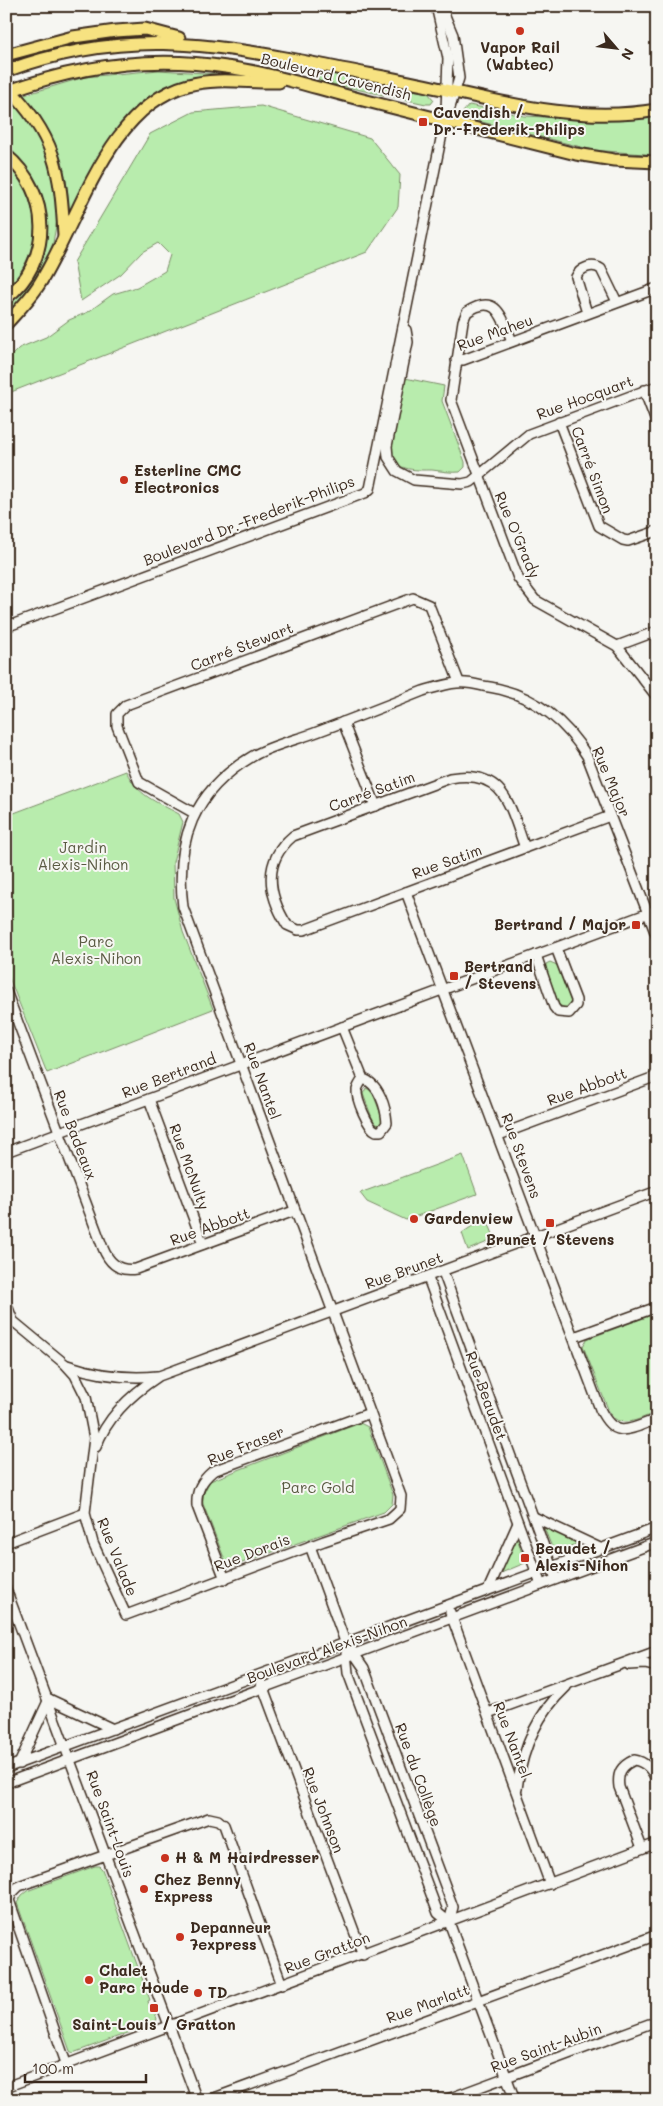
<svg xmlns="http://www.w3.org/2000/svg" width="663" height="2106" font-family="Mali,sans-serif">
<rect width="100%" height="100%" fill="#f6f6f2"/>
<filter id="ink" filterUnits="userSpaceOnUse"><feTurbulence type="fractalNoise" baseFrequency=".02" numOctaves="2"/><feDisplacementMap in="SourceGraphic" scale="10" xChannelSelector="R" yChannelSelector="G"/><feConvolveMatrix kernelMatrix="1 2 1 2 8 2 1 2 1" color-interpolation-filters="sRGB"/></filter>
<g filter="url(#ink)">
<g fill="#b8ecad" stroke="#7a8b66">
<path d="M 159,70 L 218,74 L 218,76 C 199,81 175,84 158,93 C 114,117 94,171 71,213 L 69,211 C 68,180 61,150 44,123 C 38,114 27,104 24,95 L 85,77 Z"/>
<polygon points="320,72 428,93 434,100 431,104 426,104 318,81"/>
<polygon points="13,99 36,130 52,166 58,214 53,243 47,260 32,287 6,318 6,302 46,229 46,222 44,206 37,185 24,165 6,150 6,101"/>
<polygon points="469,105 524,116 567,118 608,119 657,115 657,155 593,150 470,119 463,112"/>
<polygon points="261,106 370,138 400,175 398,207 367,252 6,394 6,361 19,348 46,337 69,320 88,312 113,294 137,287 165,271 170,255 158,243 142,252 121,274 81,301 74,262 150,134 193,112"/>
<path d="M 6,163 C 44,201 45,250 6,289 Z"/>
<path d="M 405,378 L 444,386 L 442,401 L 465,462 L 465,467 L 460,472 C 451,473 441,471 432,470 C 415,470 391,472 391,448 Z"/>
<path d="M 126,771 C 138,796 155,801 179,814 L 183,822 L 173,862 L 174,898 L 183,932 L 213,1009 L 47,1073 L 6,970 L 6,816 Z"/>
<polygon points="550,962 557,965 571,1001 567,1009 559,1005 546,969 546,964"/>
<polygon points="366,1088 372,1091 383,1120 379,1125 374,1123 363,1094"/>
<polygon points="463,1155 477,1194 406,1220 367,1202 360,1193"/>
<polygon points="486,1217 495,1239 468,1250 462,1233"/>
<path d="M 657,1313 L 657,1412 C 641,1418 622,1430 610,1414 L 583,1346 L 587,1339 Z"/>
<polygon points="360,1423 368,1427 393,1495 392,1504 384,1512 228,1568 203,1504 202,1496 210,1481"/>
<polygon points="544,1528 546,1528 580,1543 554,1552"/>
<polygon points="517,1537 525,1563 501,1573 516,1538"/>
<polygon points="95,1866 99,1866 102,1869 150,2000 148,2001 149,2005 152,2005 157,2019 155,2023 73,2053 70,2051 17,1903 22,1895 27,1891"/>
</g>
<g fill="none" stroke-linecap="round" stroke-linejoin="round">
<defs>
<g id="minor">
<polyline points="436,6 448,58 446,110"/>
<path d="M 587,313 L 576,277 C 580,268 592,263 601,269 L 617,302"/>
<polyline points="406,330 408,342 387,446 388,457 397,471 414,480 462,484 471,482 529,434 657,386"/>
<path d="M 512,341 C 502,318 497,292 467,312 L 463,321 L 451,400 L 518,578 L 535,600 L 617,646 L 657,697"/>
<polyline points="456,360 463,360 657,288"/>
<polyline points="644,390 657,424"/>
<polyline points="559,422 599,526 623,540 628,541 657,531"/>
<polyline points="6,627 365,493 370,489 442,134 459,78 453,35 441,6"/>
<polyline points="617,646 657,631"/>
<polyline points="343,722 376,806"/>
<polyline points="194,813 139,782 117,726 117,714 126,705 413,598 429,605 459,682"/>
<path d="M 525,848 C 510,807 505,768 450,778 L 293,836 C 263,861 267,893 287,925 L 298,930 L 304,930 L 610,816"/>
<path d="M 406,892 L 600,1409 C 615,1441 630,1429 657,1419"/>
<polyline points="536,955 554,1007 558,1012 569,1013 576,1005 576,1000 556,948"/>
<path d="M 6,991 L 103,1248 C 109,1263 119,1272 136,1269 L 294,1211"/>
<path d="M 342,1027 L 363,1079 C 379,1083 386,1108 387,1123 L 381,1131 L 376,1131 C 368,1128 356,1099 357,1090 C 358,1086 360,1083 363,1079"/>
<polyline points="149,1099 203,1244"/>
<polyline points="499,1135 657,1076"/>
<polyline points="6,1152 657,910"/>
<polyline points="443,1272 556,1579"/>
<polyline points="428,1278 541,1585"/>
<path d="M 6,1303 L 13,1321 L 65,1364 L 75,1375 L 86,1397 L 94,1438 L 85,1513 L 93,1543 L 126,1615 L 324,1541 L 389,1519 L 400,1509 L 401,1496 L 183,907 C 175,841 193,791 253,756 C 272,745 296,740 317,732 C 352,719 388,705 423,691 C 434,688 445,684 457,683 C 465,682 475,684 483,686 C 529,692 563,717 587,756 L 657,937"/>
<polyline points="574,1337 657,1307"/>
<path d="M 67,1365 C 96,1375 125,1379 157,1376"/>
<path d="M 96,1447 C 107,1417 133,1393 159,1376 L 657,1191"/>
<polyline points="534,1517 600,1548"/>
<polyline points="6,1543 85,1513"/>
<polyline points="310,1546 344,1639 364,1668 453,1907 449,1922"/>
<path d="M 225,1579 L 197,1506 C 196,1491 201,1481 213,1471 L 370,1413"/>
<polyline points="6,1589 197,2100"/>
<polyline points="488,1590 518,1523"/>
<polyline points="450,1612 550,1884"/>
<polyline points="346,1653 348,1673 438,1913 449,1922 515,2100"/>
<polyline points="629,1665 645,1664 657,1667"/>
<polyline points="261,1682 363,1955"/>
<polyline points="49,1699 113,1729"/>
<polyline points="488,1713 657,1651"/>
<polyline points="19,1764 49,1699"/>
<polyline points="6,1768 657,1528"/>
<polyline points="6,1783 657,1542"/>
<path d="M 517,1789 C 522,1749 536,1715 566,1687"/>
<path d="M 642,1848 L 619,1787 C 617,1773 621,1766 634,1760 C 647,1762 653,1771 657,1782"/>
<polyline points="66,2063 9,1900 12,1893 19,1886 209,1818 218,1820 224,1825 282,1985"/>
<polyline points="6,2087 657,1843"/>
<polyline points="209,2100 657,1935"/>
<polyline points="445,2100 657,2021"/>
</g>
<g id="major">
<polyline points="6,55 73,37 116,31 145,29 179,38"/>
<path d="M 6,71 C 121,29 206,42 322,65 C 360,73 399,79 437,88 C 510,104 581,123 657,110"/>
<path d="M 6,86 C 55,135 61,170 64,236"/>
<path d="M 6,92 C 77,66 151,55 226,67 C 271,73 315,88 359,99 C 431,117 503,136 576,154 L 614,160 L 657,162"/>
<path d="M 6,155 C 51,192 54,261 6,298"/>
<path d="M 6,324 C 18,311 31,298 40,283 C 80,219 107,107 188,85 C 217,77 249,83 279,82"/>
</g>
</defs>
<use href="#minor" stroke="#3b2a1e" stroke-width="12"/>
<use href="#major" stroke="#3b2a1e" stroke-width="15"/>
<use href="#minor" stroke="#f6f6f2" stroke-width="9"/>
<use href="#major" stroke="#f7e281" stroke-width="11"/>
</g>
</g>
<g fill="#c8321e" stroke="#f6f6f2" stroke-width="2">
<circle cx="520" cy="31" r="5"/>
<rect x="418" y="117" width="10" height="10" rx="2.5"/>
<circle cx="124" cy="480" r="5"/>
<rect x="631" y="920" width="10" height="10" rx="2.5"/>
<rect x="449" y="971" width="10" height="10" rx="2.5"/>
<circle cx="414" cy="1219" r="5"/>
<rect x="545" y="1218" width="10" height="10" rx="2.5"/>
<rect x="520" y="1553" width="10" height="10" rx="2.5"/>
<circle cx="165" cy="1858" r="5"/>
<circle cx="144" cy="1889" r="5"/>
<circle cx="180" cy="1937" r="5"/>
<circle cx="89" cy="1980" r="5"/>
<circle cx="198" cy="1993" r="5"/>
<rect x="149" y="2003" width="10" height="10" rx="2.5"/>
</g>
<g text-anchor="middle" stroke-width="4" stroke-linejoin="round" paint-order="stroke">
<g font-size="15" font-weight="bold" fill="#3b2a1e" stroke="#f6f6f2" text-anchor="start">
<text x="520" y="53" text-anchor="middle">Vapor Rail<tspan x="520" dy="17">(Wabtec)</tspan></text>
<text x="433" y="118">Cavendish /<tspan x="433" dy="17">Dr.-Frederik-Philips</tspan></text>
<text x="134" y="476">Esterline CMC<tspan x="134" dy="17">Electronics</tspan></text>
<text x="626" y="930" text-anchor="end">Bertrand / Major</text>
<text x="464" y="972">Bertrand<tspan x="464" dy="17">/ Stevens</tspan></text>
<text x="424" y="1224">Gardenview</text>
<text x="550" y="1245" text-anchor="middle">Brunet / Stevens</text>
<text x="535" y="1554">Beaudet /<tspan x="535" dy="17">Alexis-Nihon</tspan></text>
<text x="175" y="1863">H &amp; M Hairdresser</text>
<text x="154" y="1885">Chez Benny<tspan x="154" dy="17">Express</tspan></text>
<text x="190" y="1933">Depanneur<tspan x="190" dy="17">7express</tspan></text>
<text x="99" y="1976">Chalet<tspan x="99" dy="17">Parc Houde</tspan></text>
<text x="208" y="1998">TD</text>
<text x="154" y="2030" text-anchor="middle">Saint-Louis / Gratton</text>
</g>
<g font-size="15" fill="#3b2a1e" stroke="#f6f6f2">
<text transform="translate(336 77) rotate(14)" y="5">Boulevard Cavendish</text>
<text transform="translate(495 333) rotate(-20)" y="5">Rue Maheu</text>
<text transform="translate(585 398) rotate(-20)" y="5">Rue Hocquart</text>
<text transform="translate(592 470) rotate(69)" y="5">Carré Simon</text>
<text transform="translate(249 521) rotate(-21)" y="5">Boulevard Dr.-Frederik-Philips</text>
<text transform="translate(517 535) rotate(67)" y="5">Rue O'Grady</text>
<text transform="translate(242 647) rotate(-21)" y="5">Carré Stewart</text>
<text transform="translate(611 782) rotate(67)" y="5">Rue Major</text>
<text transform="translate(372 792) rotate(-20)" y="5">Carré Satim</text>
<text transform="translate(447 862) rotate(-20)" y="5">Rue Satim</text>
<text transform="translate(169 1076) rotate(-21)" y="5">Rue Bertrand</text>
<text transform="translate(262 1081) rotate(70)" y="5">Rue Nantel</text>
<text transform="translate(587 1087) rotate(-20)" y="5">Rue Abbott</text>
<text transform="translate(75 1135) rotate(69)" y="5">Rue Badeaux</text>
<text transform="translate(521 1156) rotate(70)" y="5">Rue Stevens</text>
<text transform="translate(189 1167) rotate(70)" y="5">Rue McNulty</text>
<text transform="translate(210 1227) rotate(-20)" y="5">Rue Abbott</text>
<text transform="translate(404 1271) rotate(-20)" y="5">Rue Brunet</text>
<text transform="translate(486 1396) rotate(70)" y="5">Rue Beaudet</text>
<text transform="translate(246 1446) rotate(-22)" y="5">Rue Fraser</text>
<text transform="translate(252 1553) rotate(-21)" y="5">Rue Dorais</text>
<text transform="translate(117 1557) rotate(68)" y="5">Rue Valade</text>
<text transform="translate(327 1650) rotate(-20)" y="5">Boulevard Alexis-Nihon</text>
<text transform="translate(512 1740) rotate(69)" y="5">Rue Nantel</text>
<text transform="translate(418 1775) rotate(70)" y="5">Rue du Collège</text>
<text transform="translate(323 1810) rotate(69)" y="5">Rue Johnson</text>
<text transform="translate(110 1824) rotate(70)" y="5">Rue Saint-Louis</text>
<text transform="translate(327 1953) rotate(-21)" y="5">Rue Gratton</text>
<text transform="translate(428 2004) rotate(-20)" y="5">Rue Marlatt</text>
<text transform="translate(546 2048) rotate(-20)" y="5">Rue Saint-Aubin</text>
</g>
<g font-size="15" fill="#5a5a42" stroke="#f6f6f2">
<text x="83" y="853">Jardin<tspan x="83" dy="17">Alexis-Nihon</tspan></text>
<text x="96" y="947">Parc<tspan x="96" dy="17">Alexis-Nihon</tspan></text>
<text x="318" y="1493">Parc Gold</text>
</g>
</g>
<rect width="663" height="2106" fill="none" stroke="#f6f6f2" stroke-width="25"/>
<rect x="12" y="12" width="638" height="2081" fill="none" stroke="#3b2a1e" stroke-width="2" filter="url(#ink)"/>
<g transform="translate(616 48) rotate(118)" stroke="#f6f6f2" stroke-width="4" paint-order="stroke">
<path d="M0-4L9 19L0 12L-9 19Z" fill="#3b2a1e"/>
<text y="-8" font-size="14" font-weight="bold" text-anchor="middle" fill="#3b2a1e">N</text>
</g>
<path d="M25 2074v8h121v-8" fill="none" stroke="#3b2a1e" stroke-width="2.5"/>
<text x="32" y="2074" font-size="15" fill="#3b2a1e" stroke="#f6f6f2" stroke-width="4" paint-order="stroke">100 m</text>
</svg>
